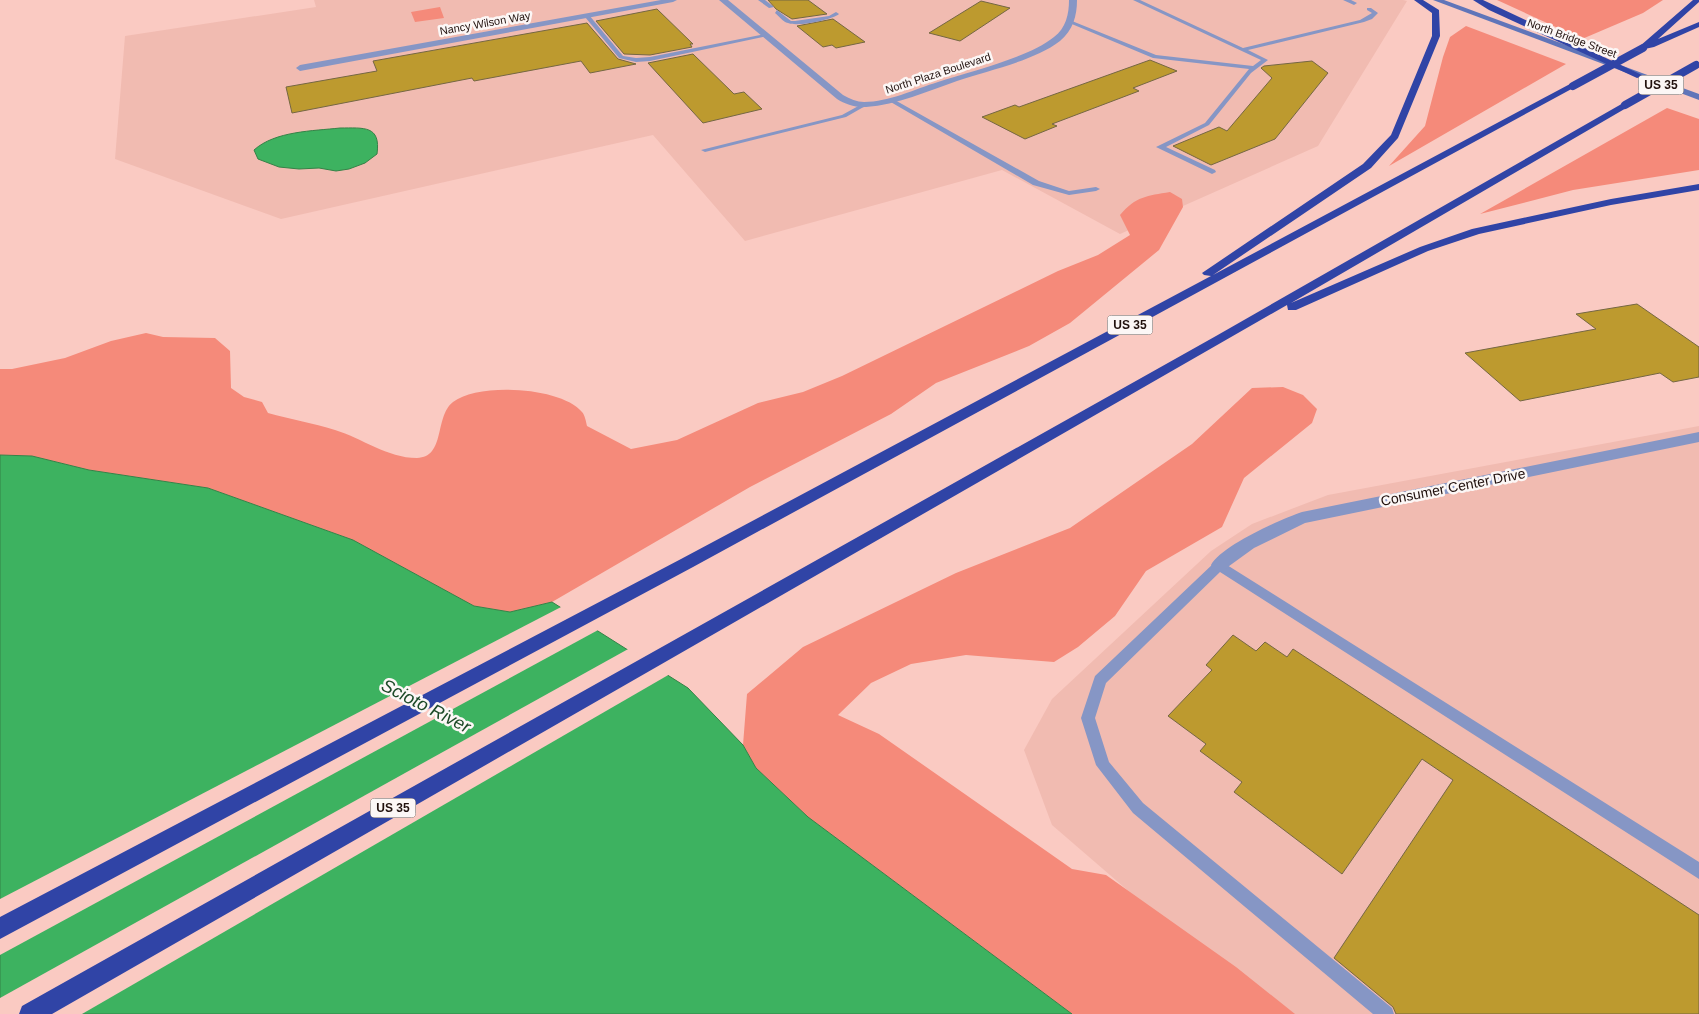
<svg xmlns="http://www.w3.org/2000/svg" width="1699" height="1014" font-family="Helvetica,sans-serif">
<rect width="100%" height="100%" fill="#facac2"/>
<g fill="#f1bbb1">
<polygon points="314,0 1403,0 1407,1 1318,146 1120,234 1002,170 745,241 653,135 281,219 115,159 125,36 316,7"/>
<polygon points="1699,426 1699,1014 1271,1014 1052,825 1024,750 1052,699 1211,551 1252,524 1328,495"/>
</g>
<g fill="#f58a7a">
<polygon points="1497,0 1663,0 1643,13 1582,39"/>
<polygon points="440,7 444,18 415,22 411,12"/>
<polygon points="1466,26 1566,64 1389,166 1425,126 1443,57 1450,37"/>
<polygon points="1667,108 1699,119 1699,170 1573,190 1480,214"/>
<path d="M 1170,192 L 1182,199 L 1183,207 L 1159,250 L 1070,323 L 1029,346 L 936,383 L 891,414 L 750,487 L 552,602 L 510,612 L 474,606 L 353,540 L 208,488 L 89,470 L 32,456 L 0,455 L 0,369 L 12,369 L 65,358 L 111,341 L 146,333 L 163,337 L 215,338 L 230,351 L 231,388 L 244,397 L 262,402 L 268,413 C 290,419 313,423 335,430 C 362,438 387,458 417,458 C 446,457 434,417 453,402 C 478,382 562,387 582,412 C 585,415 586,422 587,426 L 631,449 L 677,440 L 758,403 L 803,392 L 842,376 L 1058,271 L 1098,255 L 1130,235 L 1120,215 C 1136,196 1147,196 1170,192 Z"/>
<polygon points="1283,387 1303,395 1317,409 1312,423 1244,478 1222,527 1146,571 1115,616 1078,647 1054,662 966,655 911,664 871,683 838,715 879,734 1072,869 1106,875 1236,967 1295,1014 1072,1014 808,817 756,768 743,745 747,694 803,647 956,573 1070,528 1192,444 1252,388"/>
</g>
<g fill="#3db260" stroke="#358247">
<path d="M 340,128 C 364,128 381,125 377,154 L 365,163 L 349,169 L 336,171 L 319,168 L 299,169 L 279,167 L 258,159 L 254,150 C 275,131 313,131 340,128 Z"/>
<polygon points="0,455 32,456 89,470 208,488 353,540 474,606 510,612 552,602 688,688 743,745 756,768 808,817 1072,1014 0,1014"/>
</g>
<g fill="#facac2">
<polygon points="563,606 600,629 0,955 0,899"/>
<polygon points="630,648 670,674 82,1014 0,1014 0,998"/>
</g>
<g fill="#bd9a2f" stroke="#756743">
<polygon points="768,0 808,0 827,14 792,19 776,9"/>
<polygon points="981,1 1010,8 960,41 929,33"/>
<polygon points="657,9 693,44 690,44 692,47 650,55 624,54 596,21"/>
<polygon points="833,19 865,42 836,48 832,45 823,47 797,26"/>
<polygon points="587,23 618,59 636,64 590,73 581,61 474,81 472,78 292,113 286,87 377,71 373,61"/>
<polygon points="693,54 734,94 744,92 762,109 703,123 648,63"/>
<polygon points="1150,60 1177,71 1133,88 1139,91 1052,124 1057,126 1025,139 982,117 1015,105 1019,107"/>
<polygon points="1312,61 1328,73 1275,139 1211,165 1173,146 1219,127 1227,131 1272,78 1261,68 1264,66"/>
<polygon points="1637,304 1699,347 1699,377 1673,382 1660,373 1520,401 1465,353 1596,329 1576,314"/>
<polygon points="1233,635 1256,651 1265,642 1287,657 1293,649 1699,915 1699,1014 1396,1014 1393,1007 1334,958 1453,780 1422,759 1342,874 1234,792 1242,782 1200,751 1206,744 1168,716 1212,670 1206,665"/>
</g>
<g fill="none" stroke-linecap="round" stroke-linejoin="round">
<g fill="#8696c5" fill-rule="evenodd">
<polygon points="758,0 765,0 774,7 769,8"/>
<polygon points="1133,0 1140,0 1243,48 1360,20 1372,13 1367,10 1367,8 1371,8 1378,13 1372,19 1364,22 1248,50 1268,60 1251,73 1209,125 1166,147 1215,170 1216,172 1212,174 1156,147 1205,123 1249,69 1153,58 1067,22 1072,21 1156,55 1253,66 1261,60"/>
<polygon points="1343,0 1351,0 1357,3 1354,5"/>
<path d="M 777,10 L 791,21 L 795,21 L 829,16 L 836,12 L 839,14 C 832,20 797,27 788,23 C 783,22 779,16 775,13 Z"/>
<polygon points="585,15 589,15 623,56 636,58 650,57 765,34 768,36 650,61 636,62 619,58 585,17"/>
<polygon points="889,99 893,99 1039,181 1069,191 1096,187 1100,189 1096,191 1069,195 1033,185 889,101"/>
<polygon points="862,104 867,105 846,117 705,152 701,150 842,115"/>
<polygon points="1219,560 1699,862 1699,879 1220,572 1106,683 1095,718 1109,762 1143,803 1392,1008 1394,1014 1373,1014 1133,813 1096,765 1081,718 1095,676 1215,562"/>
</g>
<g fill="#8696c5" fill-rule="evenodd">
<polygon points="661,0 677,0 673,2 300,71 296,68 300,65"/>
<path d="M 719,0 L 728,0 L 843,95 C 850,99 857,102 864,102 C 889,102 915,89 938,82 C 971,71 1028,58 1054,37 C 1066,28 1069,14 1069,0 L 1077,0 C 1077,16 1073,30 1060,41 C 1034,61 989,70 957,81 C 928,91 897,105 866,107 C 856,108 845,104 837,99 Z"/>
<path d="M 1699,432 L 1699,442 L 1305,523 L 1254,548 L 1225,569 L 1219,571 L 1213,569 L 1211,565 C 1221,546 1281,519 1302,512 Z"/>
</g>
<polygon fill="#6075b9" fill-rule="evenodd" points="1433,0 1444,0 1699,94 1699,100"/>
<g fill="#3044a6" fill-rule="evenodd">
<polygon points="1414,0 1423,0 1439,10 1440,36 1398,138 1371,168 1213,275 1570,84 1577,86 693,567 0,939 0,917 681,559 1211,276 1204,275 1202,273 1363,164 1391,135 1432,36 1432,13"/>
<polygon points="1473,0 1483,0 1644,76 1637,78 1489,10"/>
<polygon points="1693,0 1699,0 1699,2 1658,39 1699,22 1699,27 1654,47 1640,50 1640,46"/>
<polygon points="1625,102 1629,105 1628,107 1291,303 1420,247 1472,229 1611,199 1699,184 1699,190 1611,205 1479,234 1428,251 1296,310 1288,310 1287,305 52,1014 19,1014 22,1006 1216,336"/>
</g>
<g stroke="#3044a6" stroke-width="8">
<polyline points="1573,86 1643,48"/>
<polyline points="1625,105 1696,65"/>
</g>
</g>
<g text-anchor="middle" stroke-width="5" stroke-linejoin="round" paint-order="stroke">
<g font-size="11" fill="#21110e" stroke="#fcf7f6">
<text transform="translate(485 23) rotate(-10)" y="4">Nancy Wilson Way</text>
<text transform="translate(1572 38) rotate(20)" y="4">North Bridge Street</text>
<text transform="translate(938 73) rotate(-18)" y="4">North Plaza Boulevard</text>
</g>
<g fill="#fcf7f6" stroke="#635654" stroke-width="1">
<rect x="1638.5" y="75.5" width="45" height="19" rx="4"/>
<rect x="1107.5" y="315.5" width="45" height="19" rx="4"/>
<rect x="370.5" y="798.5" width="45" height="19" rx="4"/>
</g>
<g font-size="12" font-weight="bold" fill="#21110e">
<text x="1661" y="89">US 35</text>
<text x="1130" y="329">US 35</text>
<text x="393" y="812">US 35</text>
</g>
<g font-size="14" fill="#21110e" stroke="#fcf7f6">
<text transform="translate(1453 487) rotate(-11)" y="5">Consumer Center Drive</text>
</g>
<g font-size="18" font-style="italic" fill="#1d4a28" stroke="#fcf7f6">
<text transform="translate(426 706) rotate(27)" y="6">Scioto River</text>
</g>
</g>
</svg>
